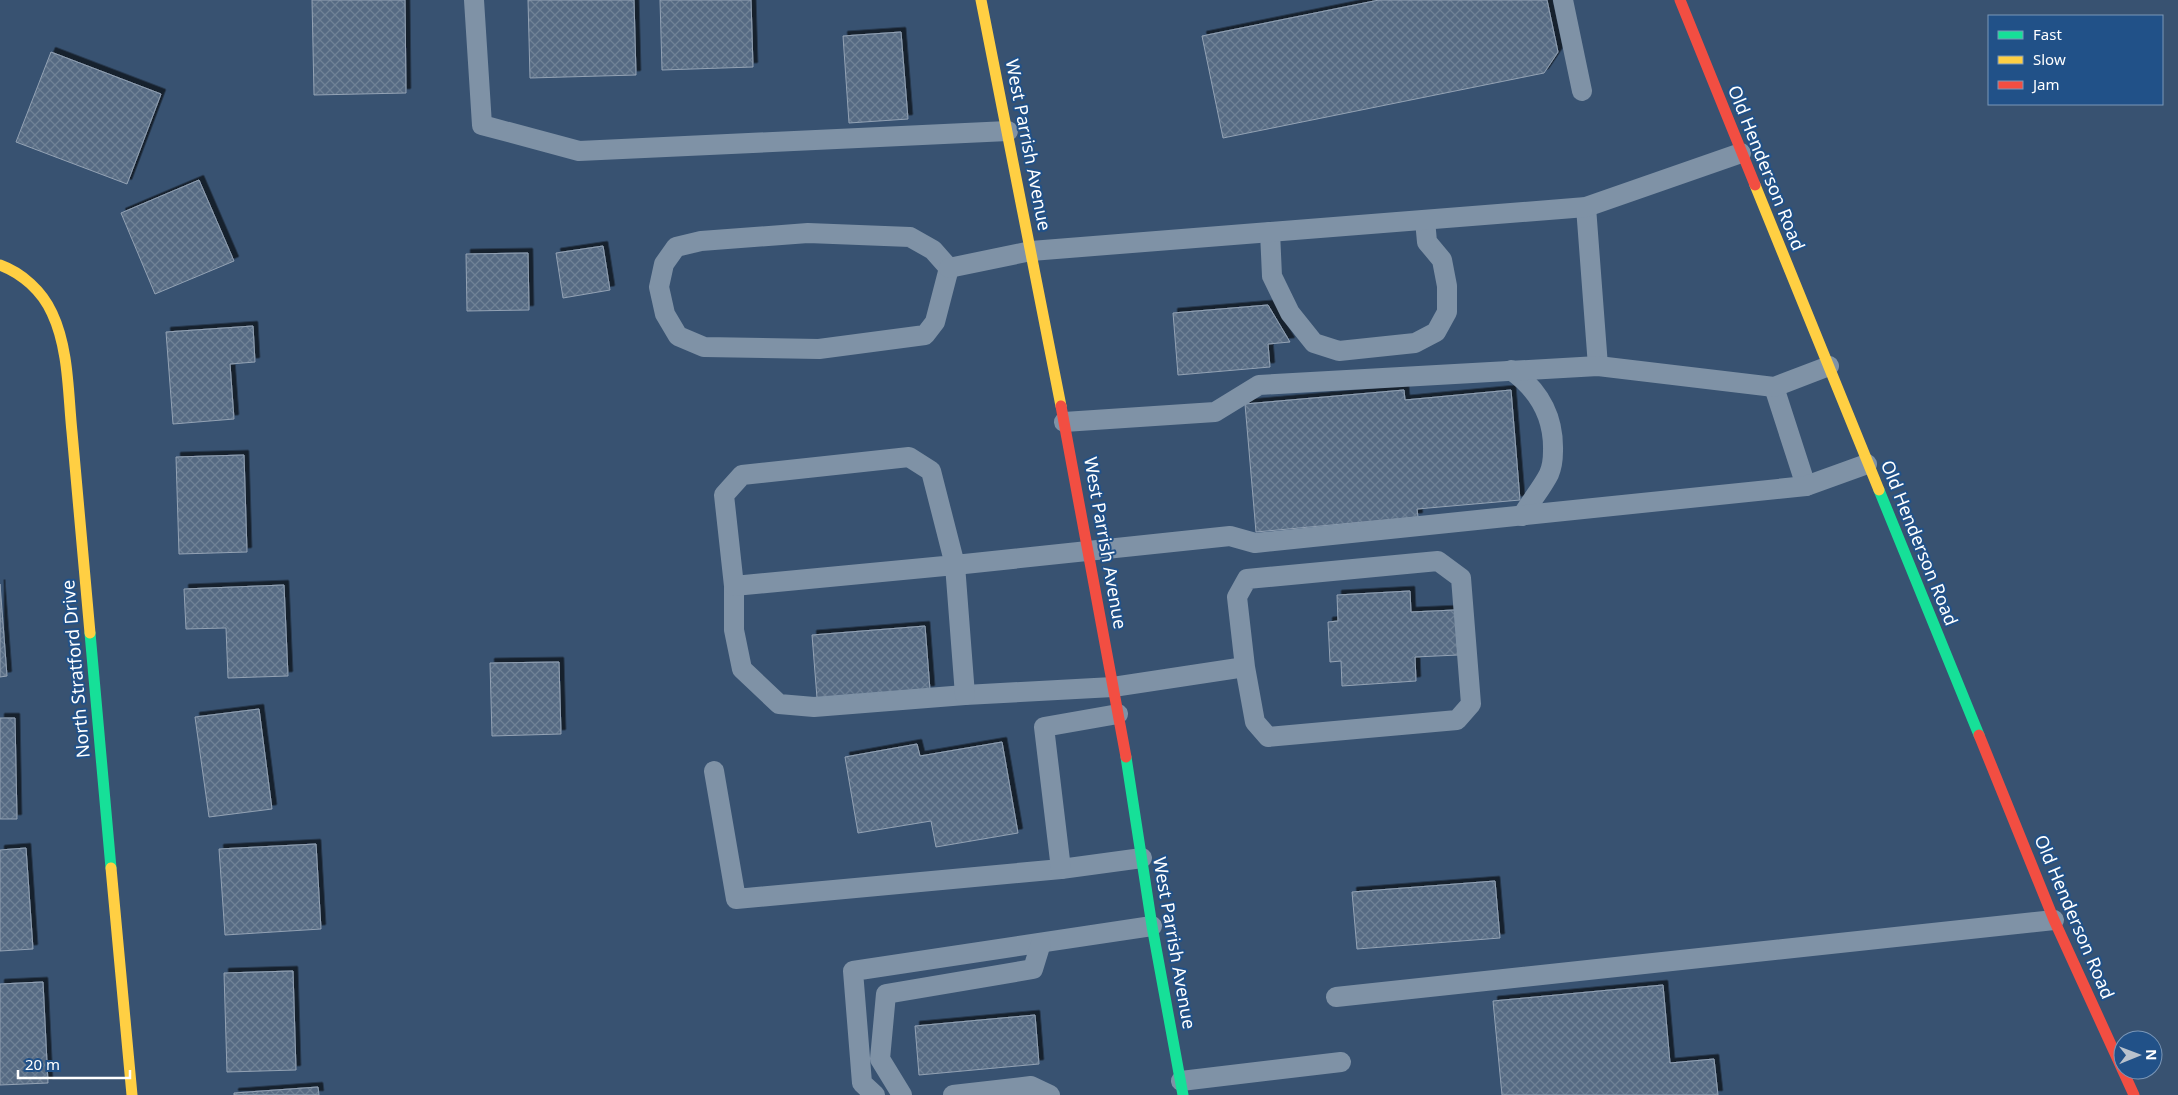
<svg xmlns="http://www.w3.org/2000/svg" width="2178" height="1095" font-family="'Noto Sans',sans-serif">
<defs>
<pattern id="building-cross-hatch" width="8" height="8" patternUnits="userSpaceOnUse" patternTransform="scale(1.25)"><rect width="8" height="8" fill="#566b83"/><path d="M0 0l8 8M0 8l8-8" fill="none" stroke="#6f8196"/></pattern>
<filter id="shadow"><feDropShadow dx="4.5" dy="-4.5" stdDeviation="0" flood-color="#0009"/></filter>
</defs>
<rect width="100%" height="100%" fill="#385271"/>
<g fill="url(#building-cross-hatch)" stroke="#93a2b4" filter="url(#shadow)">
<polygon points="312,0 405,0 406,93 314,95"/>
<polygon points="528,0 634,0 636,75 530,78"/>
<polygon points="660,0 751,0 753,67 662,70"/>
<polygon points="1379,0 1547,0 1558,52 1544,73 1223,138 1202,36"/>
<polygon points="901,32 908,119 849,123 843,36"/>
<polygon points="51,52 161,94 127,184 16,142"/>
<polygon points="199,180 234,261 155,294 121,213"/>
<polygon points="603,246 610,290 563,298 556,253"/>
<polygon points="528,253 529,310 467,311 466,254"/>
<polygon points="1268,305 1290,342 1268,344 1270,367 1178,375 1173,313"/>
<polygon points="253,326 255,362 230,364 234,419 173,424 166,332"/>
<polygon points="1404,390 1405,400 1511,390 1520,500 1417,509 1418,517 1256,532 1245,404"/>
<polygon points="244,455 247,552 179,554 176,457"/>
<polygon points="0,584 7,676 0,677"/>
<polygon points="284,585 288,676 228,678 226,628 186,629 184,589"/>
<polygon points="1410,591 1411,612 1455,610 1458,655 1415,657 1416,681 1342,686 1341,661 1330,662 1328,622 1338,621 1337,595"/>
<polygon points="925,626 930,690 817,698 812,635"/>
<polygon points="559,662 561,734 492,736 490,663"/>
<polygon points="259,709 272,809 209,817 195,717"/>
<polygon points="0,718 15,718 17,819 0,819"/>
<polygon points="1002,742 1018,833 936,847 931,821 858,833 845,757 917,744 920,756"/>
<polygon points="316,844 321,929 225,935 219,849"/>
<polygon points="26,848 33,949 0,951 0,850"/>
<polygon points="1495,881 1500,938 1357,949 1352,892"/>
<polygon points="293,971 296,1070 227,1072 224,973"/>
<polygon points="43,982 48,1083 0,1085 0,984"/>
<polygon points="1663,985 1670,1063 1714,1059 1718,1095 1502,1095 1493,1001"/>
<polygon points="1035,1015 1039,1064 919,1075 915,1026"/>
<polygon points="318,1087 319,1095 234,1095 234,1093"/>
</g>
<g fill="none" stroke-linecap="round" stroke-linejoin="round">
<g stroke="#7f92a6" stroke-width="20">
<polyline points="474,0 482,125 579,151 1008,131"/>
<polyline points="1563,0 1582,91"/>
<polyline points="1586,207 1598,366"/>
<polyline points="1270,232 1272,276 1290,313 1314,343 1339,351 1415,343 1436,332 1447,312 1447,286 1442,260 1427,242 1425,220"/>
<polygon points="808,233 910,237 933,250 949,268 935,322 925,335 819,349 704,347 678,336 665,314 659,287 664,264 676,247 701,241"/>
<polyline points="949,268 1031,251 1586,207 1741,153"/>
<path d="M 1511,370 C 1539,390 1554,416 1553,451 C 1553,459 1552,467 1549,474 C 1542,488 1530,502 1522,516"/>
<polyline points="1774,387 1806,486"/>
<polyline points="1064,422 1215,412 1259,385 1598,366 1774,387 1829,366"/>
<polyline points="734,586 734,630 742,669 779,704 814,707 965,695 1113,687 1245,667 1255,722 1268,737 1457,720 1471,704 1461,578 1438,561 1247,579 1237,597 1245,667"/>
<polyline points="965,695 955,565 734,586 724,495 742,475 909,457 931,471 955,565 1230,536 1255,543 1806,486 1867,464"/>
<polyline points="714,771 736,899 1061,869 1142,858"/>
<polyline points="1061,869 1044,727 1118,714"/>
<polyline points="1336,997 2054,920"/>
<polyline points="1181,1081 1341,1062"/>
<polyline points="875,1095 862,1083 853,971 1152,926"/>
<polyline points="902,1095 880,1059 886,994 1033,969 1041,943"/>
<polyline points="953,1095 1031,1086 1050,1095"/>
</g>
<g stroke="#16e098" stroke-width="11">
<polyline points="1879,490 1979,735"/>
<polyline points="90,633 111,868"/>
<polyline points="1126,757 1152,926 1183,1095"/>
</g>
<g stroke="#ffcf43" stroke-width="11">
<polyline points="981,0 1061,406"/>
<polyline points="1755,185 1879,490"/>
<path d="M 0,265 C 22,273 42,291 52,313 C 69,349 68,394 72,432 C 78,499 84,566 90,633"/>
<polyline points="111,868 132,1095"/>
</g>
<g stroke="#f24e42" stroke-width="11">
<polyline points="1680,0 1755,185"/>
<polyline points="1061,406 1126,757"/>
<polyline points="1979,735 2054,920 2134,1095"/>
</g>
</g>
<g text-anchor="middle" stroke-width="4" stroke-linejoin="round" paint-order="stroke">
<g font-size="18" fill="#fff" stroke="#215188">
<text transform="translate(1028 145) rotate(79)" y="6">West Parrish Avenue</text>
<text transform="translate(1766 168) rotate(68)" y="6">Old Henderson Road</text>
<text transform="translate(1105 543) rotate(80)" y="6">West Parrish Avenue</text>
<text transform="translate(1919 543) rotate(68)" y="6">Old Henderson Road</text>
<text transform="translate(76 669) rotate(-95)" y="6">North Stratford Drive</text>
<text transform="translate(2074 917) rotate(67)" y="6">Old Henderson Road</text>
<text transform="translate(1174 943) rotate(80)" y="6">West Parrish Avenue</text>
</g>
</g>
<rect x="1988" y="15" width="175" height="90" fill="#215188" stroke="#7a97b8"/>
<rect x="1998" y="31" width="25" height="8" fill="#16e098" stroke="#7a97b8"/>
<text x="2033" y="40" font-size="15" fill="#ffffff">Fast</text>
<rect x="1998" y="56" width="25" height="8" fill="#ffcf43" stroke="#7a97b8"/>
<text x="2033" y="65" font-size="15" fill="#ffffff">Slow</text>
<rect x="1998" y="81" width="25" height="8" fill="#f24e42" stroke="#7a97b8"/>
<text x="2033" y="90" font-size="15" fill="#ffffff">Jam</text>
<g transform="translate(2138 1055) rotate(89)"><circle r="24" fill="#215188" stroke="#7a97b8"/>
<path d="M0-4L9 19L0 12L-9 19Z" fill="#b9c2cd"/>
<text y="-8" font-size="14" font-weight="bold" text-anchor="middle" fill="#ffffff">N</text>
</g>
<path d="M18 1070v8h112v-8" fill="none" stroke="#ffffff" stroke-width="2.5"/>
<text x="25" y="1070" font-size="15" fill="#ffffff" stroke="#215188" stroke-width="4" paint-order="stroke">20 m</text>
</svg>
